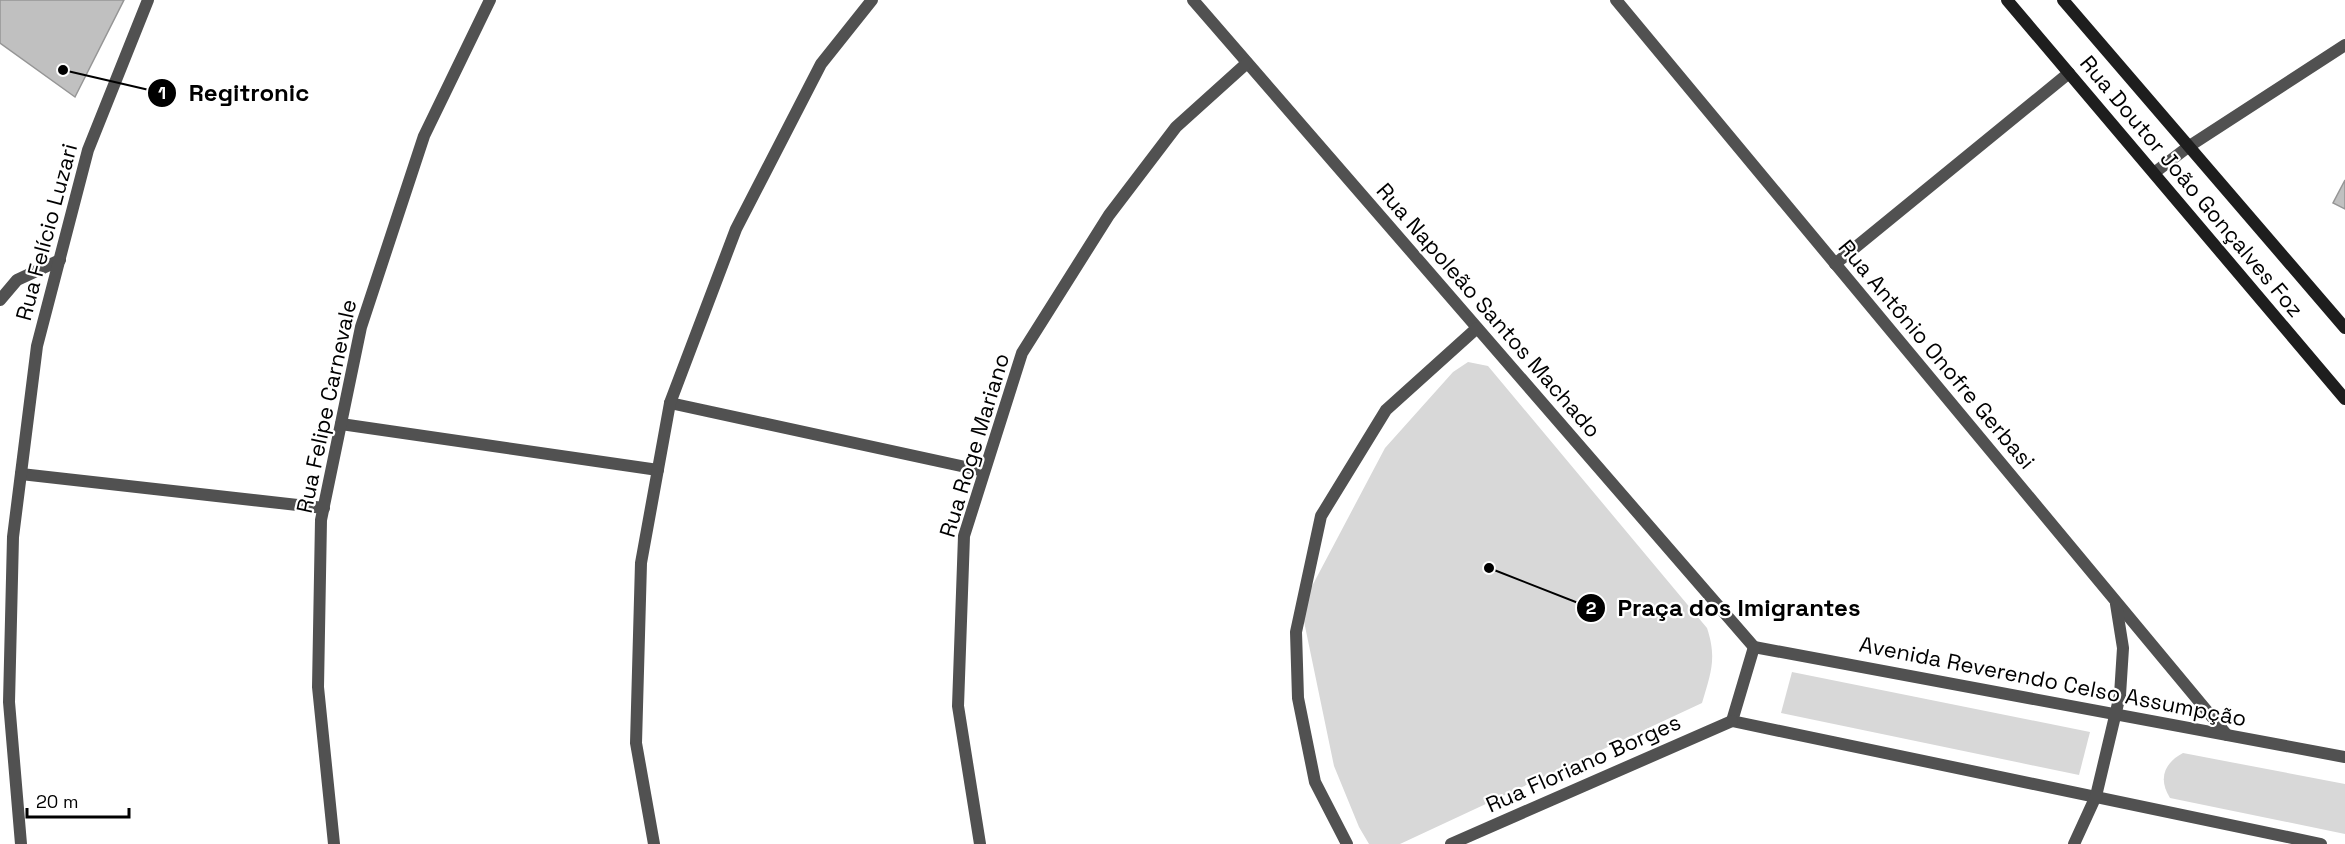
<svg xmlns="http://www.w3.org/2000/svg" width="2345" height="844" font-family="'Space Grotesk',sans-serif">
<rect width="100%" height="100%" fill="#fff"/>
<g fill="#d8d8d8">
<path d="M 1468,362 L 1488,366 L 1707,628 C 1717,658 1711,673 1702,703 L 1400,844 L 1369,844 L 1359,827 L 1334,766 L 1301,607 L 1385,448 L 1453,372 Z"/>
<polygon points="1792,672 2090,732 2079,775 1781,713"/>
<path d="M 2183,753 L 2345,784 L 2345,834 L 2170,798 C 2158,779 2164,763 2183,753 Z"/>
</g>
<g fill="#c0c0c0" stroke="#959595" stroke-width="1.5">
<polygon points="0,0 124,0 75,97 0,43"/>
<polygon points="2345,180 2345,209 2333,203"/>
</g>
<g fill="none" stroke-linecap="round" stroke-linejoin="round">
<g stroke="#515151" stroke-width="12">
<polyline points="1835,264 2069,73"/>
<polyline points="670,403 984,471"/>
<polyline points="341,424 658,470"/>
<polyline points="21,474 324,508"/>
</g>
<g stroke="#515151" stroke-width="12">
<polyline points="1193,0 1754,647"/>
<polyline points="1616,0 2227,735"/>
<polyline points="2154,173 2188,147 2345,45"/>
<polyline points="0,300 17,280 60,260"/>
<polyline points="1754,647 2345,757"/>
<polyline points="1732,721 2321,844"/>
<polyline points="1732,721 1754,647"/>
<polyline points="21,844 9,702 13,537 37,346 88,150 148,0"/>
<polyline points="334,844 318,687 321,520 361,327 424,136 490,0"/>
<polyline points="654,844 636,743 641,563 670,403 736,229 821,64 872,0"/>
<polyline points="980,844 958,706 964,536 1022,353 1109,215 1176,127 1247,63"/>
<polyline points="1347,844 1315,782 1298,698 1296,632 1321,516 1386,410 1477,328"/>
<polyline points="1451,844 1732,721"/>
<polyline points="2074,844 2096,796 2120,695 2123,648 2116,604"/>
</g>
<g stroke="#1e1e1e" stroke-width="12">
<polyline points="2007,0 2345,399"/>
<polyline points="2063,0 2345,328"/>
</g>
</g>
<g text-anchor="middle" stroke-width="4.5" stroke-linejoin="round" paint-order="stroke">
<g font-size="22" fill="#000" stroke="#fff">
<text transform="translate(2192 186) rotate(50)" y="8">Rua Doutor João Gonçalves Foz</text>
<text transform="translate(46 232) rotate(-75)" y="8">Rua Felício Luzari</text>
<text transform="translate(1489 310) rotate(49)" y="8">Rua Napoleão Santos Machado</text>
<text transform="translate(1937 354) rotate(50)" y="8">Rua Antônio Onofre Gerbasi</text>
<text transform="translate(326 406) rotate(-78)" y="8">Rua Felipe Carnevale</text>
<text transform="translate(974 445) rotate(-73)" y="8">Rua Roge Mariano</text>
<text transform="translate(2053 681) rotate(11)" y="8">Avenida Reverendo Celso Assumpção</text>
<text transform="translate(1583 763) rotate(-24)" y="8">Rua Floriano Borges</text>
</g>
</g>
<path fill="none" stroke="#000" stroke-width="2" d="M63 70L162 93M1489 568L1591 608"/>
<g fill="#000" stroke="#fff" stroke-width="2">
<circle cx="63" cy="70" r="6"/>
<circle cx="1489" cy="568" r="6"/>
<circle cx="162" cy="93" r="15"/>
<circle cx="1591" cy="608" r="15"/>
</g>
<g font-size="18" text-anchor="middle" font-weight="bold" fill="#fff">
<text x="162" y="99">1</text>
<text x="1591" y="614">2</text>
</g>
<g font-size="24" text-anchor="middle" font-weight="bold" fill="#000" stroke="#fff" stroke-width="4.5" stroke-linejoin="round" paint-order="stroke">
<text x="249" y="101">Regitronic</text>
<text x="1739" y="616">Praça dos Imigrantes</text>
</g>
<path d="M27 808v9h102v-9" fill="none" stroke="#000000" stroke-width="3"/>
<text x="36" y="808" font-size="18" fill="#000000" stroke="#ffffff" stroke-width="4.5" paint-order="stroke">20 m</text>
</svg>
